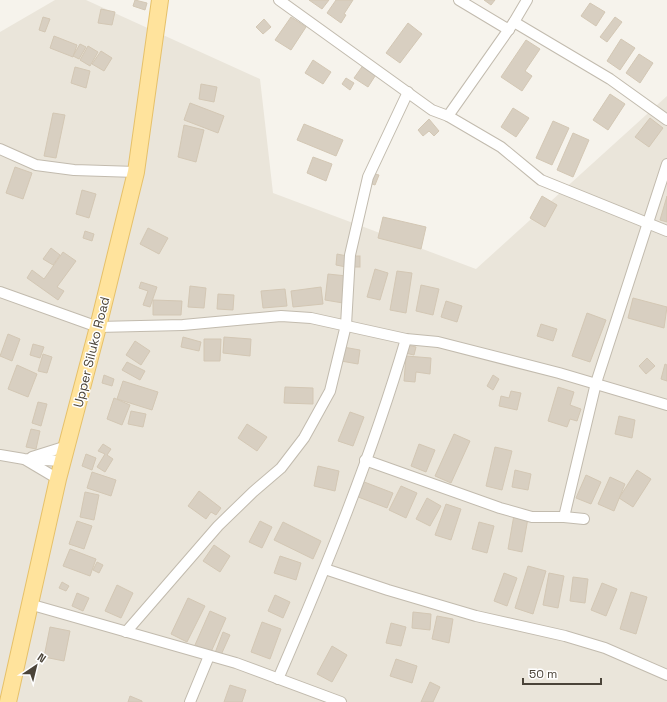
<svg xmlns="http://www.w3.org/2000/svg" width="667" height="702" font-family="'Space Grotesk',sans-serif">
<rect width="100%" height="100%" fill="#f6f3ec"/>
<polygon fill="#eae5da" points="55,0 86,0 260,79 273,193 476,269 667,96 667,702 0,702 0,32"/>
<g fill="#d8cfc1" stroke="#d3c7b4">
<polygon points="135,0 147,3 145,10 133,6"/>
<polygon points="309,0 329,0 322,9"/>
<polygon points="336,0 353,0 344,14 346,15 341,23 327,13"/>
<polygon points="484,0 495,0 491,5"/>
<polygon points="590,3 605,12 596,26 581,16"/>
<polygon points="101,9 115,12 112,25 98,23"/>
<polygon points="43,17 50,19 45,32 39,30"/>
<polygon points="291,17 306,27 291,50 275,40"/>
<polygon points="615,17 622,22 607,42 600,37"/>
<polygon points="264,19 271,27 263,34 256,27"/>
<polygon points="408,23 422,34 400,63 386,53"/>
<polygon points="54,36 77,45 73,57 50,48"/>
<polygon points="621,39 635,48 620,70 607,61"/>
<polygon points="526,40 540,49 525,71 532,76 522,91 501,77"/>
<polygon points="80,44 86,47 79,59 73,56"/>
<polygon points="88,46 98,52 90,66 80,60"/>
<polygon points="101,51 112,58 104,71 92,64"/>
<polygon points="639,54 653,63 640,83 626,73"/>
<polygon points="313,60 331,72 323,84 305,73"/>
<polygon points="364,64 377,73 368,87 354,78"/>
<polygon points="75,67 90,71 86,88 71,83"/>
<polygon points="346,78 354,83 350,90 342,84"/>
<polygon points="201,84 217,87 214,102 199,99"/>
<polygon points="610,94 625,104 608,130 593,120"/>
<polygon points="190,103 224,116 218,133 184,120"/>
<polygon points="513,108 529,118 516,137 501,127"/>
<polygon points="53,113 65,115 56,158 44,156"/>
<polygon points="650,118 663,128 649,147 635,137"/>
<polygon points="429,119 439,131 434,136 429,131 423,136 418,130"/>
<polygon points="553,121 569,128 552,165 536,158"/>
<polygon points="304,124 343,140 336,156 297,140"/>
<polygon points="184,125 204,130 196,162 178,157"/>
<polygon points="573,133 589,140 573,177 557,170"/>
<polygon points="313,157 332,164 326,181 307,173"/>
<polygon points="15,167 32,173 23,199 6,193"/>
<polygon points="371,173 379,175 375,185 367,182"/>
<polygon points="82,190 96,194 89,218 76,214"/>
<polygon points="542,196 557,205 545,227 530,218"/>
<polygon points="667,196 667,222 660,220"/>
<polygon points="383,217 426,227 421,249 378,238"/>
<polygon points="148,228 168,238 159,254 140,244"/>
<polygon points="85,231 94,234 92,241 83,238"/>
<polygon points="51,248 60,255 53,265 43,259"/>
<polygon points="63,252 76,261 57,287 64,291 58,300 27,278 32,270 44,279"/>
<polygon points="337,254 347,256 346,267 336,265"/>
<rect x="352" y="256" width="8" height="11"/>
<polygon points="375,269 388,273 380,300 367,297"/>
<polygon points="397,271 412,273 406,313 390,310"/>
<polygon points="328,274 347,276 343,303 325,300"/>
<polygon points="141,282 157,287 150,307 143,305 148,291 139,288"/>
<polygon points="421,285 439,289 433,315 416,311"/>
<polygon points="190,286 206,288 204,308 188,307"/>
<polygon points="321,287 323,304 293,307 291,291"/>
<polygon points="285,289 287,306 263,308 261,291"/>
<polygon points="218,294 234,295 233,310 217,309"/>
<polygon points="633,298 667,307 664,328 628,318"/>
<polygon points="153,300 182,301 181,315 153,315"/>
<polygon points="446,301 462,306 457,322 441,317"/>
<polygon points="587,313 606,320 590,362 572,356"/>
<polygon points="541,324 557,329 553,341 537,336"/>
<polygon points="8,334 20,339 12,361 0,356"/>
<polygon points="183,337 201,342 199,351 181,347"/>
<polygon points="224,337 251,339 250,356 223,353"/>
<polygon points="204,339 221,339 220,361 204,361"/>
<polygon points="135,341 150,351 141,365 126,355"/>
<polygon points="33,344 44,347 40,358 30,355"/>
<polygon points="407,345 416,347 414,355 405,353"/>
<polygon points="343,347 360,350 358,364 341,361"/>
<polygon points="43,354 52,357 47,373 38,371"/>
<polygon points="406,356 431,358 430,374 416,372 415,382 404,381"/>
<polygon points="647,358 655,366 646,374 639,366"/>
<polygon points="127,362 145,371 140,380 122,370"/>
<polygon points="665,364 667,365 667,381 661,379"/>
<polygon points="17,365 37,374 28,397 8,389"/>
<polygon points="104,375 114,379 112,386 102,383"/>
<polygon points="493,375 499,379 493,390 487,386"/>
<polygon points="123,381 158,392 152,410 117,399"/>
<polygon points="285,387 313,388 313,404 284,403"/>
<polygon points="558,387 574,392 570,405 581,409 577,421 570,419 567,427 548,421"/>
<polygon points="511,391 521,393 517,410 499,406 501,396 509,398"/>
<polygon points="114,398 130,405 122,425 107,419"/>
<polygon points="38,402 47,404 41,426 32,423"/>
<polygon points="131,411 146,414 143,427 128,424"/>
<polygon points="350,412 364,417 353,446 338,441"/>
<polygon points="619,416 635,420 632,438 615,434"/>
<polygon points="247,424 267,437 257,451 238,438"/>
<polygon points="31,429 40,431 36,449 26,447"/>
<polygon points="454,434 470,441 451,483 435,476"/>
<polygon points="103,444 111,449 107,455 113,459 105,472 97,467 105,454 98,451"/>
<polygon points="419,444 435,450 426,472 411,466"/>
<polygon points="495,447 512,451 502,490 486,486"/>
<polygon points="86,454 96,458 92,470 82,466"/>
<polygon points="318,466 339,471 335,491 314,486"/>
<polygon points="515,470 531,474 528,490 512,487"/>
<polygon points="637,470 651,479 633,507 619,498"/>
<polygon points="92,472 116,480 111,496 87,488"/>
<polygon points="586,475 601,482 591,504 576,498"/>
<polygon points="610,477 625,484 614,511 598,504"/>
<polygon points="359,480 393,493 387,508 353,495"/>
<polygon points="401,486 417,493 406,518 389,510"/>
<polygon points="199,491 221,508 216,515 211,512 206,519 188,506"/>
<polygon points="85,492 99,495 94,520 80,517"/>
<polygon points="427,498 441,506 430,526 416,519"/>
<polygon points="446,504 461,509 451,540 435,535"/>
<polygon points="514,515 528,518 522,552 508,549"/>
<polygon points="77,521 92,526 84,549 69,544"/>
<polygon points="260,521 272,527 262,548 249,542"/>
<polygon points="283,522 321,541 313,559 274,540"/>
<polygon points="479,522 494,526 487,553 472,549"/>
<polygon points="214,545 230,556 220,572 203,561"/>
<polygon points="70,549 96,559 90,576 63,566"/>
<polygon points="280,556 301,563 296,580 274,573"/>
<polygon points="97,562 103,565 99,573 93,570"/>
<polygon points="528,566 546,571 533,614 515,608"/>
<polygon points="504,573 517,578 507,606 494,601"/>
<polygon points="549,573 564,576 558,608 543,605"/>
<polygon points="573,577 588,579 585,603 570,601"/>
<polygon points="62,582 69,586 66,591 59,588"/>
<polygon points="602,583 617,589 606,616 591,610"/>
<polygon points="117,585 133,593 121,618 105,611"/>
<polygon points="631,592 647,597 636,634 620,629"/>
<polygon points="77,593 89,598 83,611 72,606"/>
<polygon points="275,595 290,602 283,618 268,611"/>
<polygon points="188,598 205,606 187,642 171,634"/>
<polygon points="210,611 226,618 211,652 195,645"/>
<polygon points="413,612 431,614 430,630 412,628"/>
<polygon points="437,616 453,619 449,643 432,639"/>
<polygon points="262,622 281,629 270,659 251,652"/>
<polygon points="391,623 406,627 401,646 386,643"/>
<polygon points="50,627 70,631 64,661 44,657"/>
<polygon points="223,632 230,635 221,655 215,653"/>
<polygon points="332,646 347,655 332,682 317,674"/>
<polygon points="396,659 417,666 412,683 390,676"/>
<polygon points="430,682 440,687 433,702 421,702"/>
<polygon points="230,685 246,690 242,702 224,702"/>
<polygon points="130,696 142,701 142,702 128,702"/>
</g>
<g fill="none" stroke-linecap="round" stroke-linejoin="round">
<defs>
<g id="minor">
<polyline points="279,0 432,110 448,116 501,147 541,180 667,231"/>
<polyline points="459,0 509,30"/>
<polyline points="514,22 610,79 667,120"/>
<polyline points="448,116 514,22 527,0"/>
<polyline points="0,149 36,165 74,170 136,172"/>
<polyline points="0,292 98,327 183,325 281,316 311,318 406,339 438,342 559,373 667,405"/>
<polyline points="0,455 24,459 63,461"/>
<polyline points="32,457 67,446"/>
<polyline points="26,460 58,479"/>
<polyline points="365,460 500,508 532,517 564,517 584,519"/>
<polyline points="564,517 596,383 667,164"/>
<polyline points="325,569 388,590 476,616 565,636 605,648 667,675"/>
<polyline points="29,604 236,663 341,702"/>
<polyline points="126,632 218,526 253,492 281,468 304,438 330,391 346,325 350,255 368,177 408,92"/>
<path d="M 278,679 C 326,568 372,455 406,339"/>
<polyline points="190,702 209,656"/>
</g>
<polyline id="primary" points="8,702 58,479 98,327 136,172 160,0"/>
</defs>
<use href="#minor" stroke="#c2bbae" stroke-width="12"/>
<use href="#primary" stroke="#e6c16a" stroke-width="18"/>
<use href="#minor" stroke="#fff" stroke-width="10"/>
<use href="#primary" stroke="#ffe39c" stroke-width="16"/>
</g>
<g text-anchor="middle" stroke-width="3" stroke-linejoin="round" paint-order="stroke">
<g font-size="13" fill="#4b4439" stroke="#fff">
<text transform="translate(91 352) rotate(-76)" y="5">Upper Siluko Road</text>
</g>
</g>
<g transform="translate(36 666) rotate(35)" stroke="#ffffff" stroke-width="3" paint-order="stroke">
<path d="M0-3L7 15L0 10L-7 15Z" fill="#4b4439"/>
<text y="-6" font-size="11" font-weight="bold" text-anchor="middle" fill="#4b4439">N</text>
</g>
<path d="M523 678v6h78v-6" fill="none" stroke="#4b4439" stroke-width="2"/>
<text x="529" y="678" font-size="12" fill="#4b4439" stroke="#ffffff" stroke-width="3" paint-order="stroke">50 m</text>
</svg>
